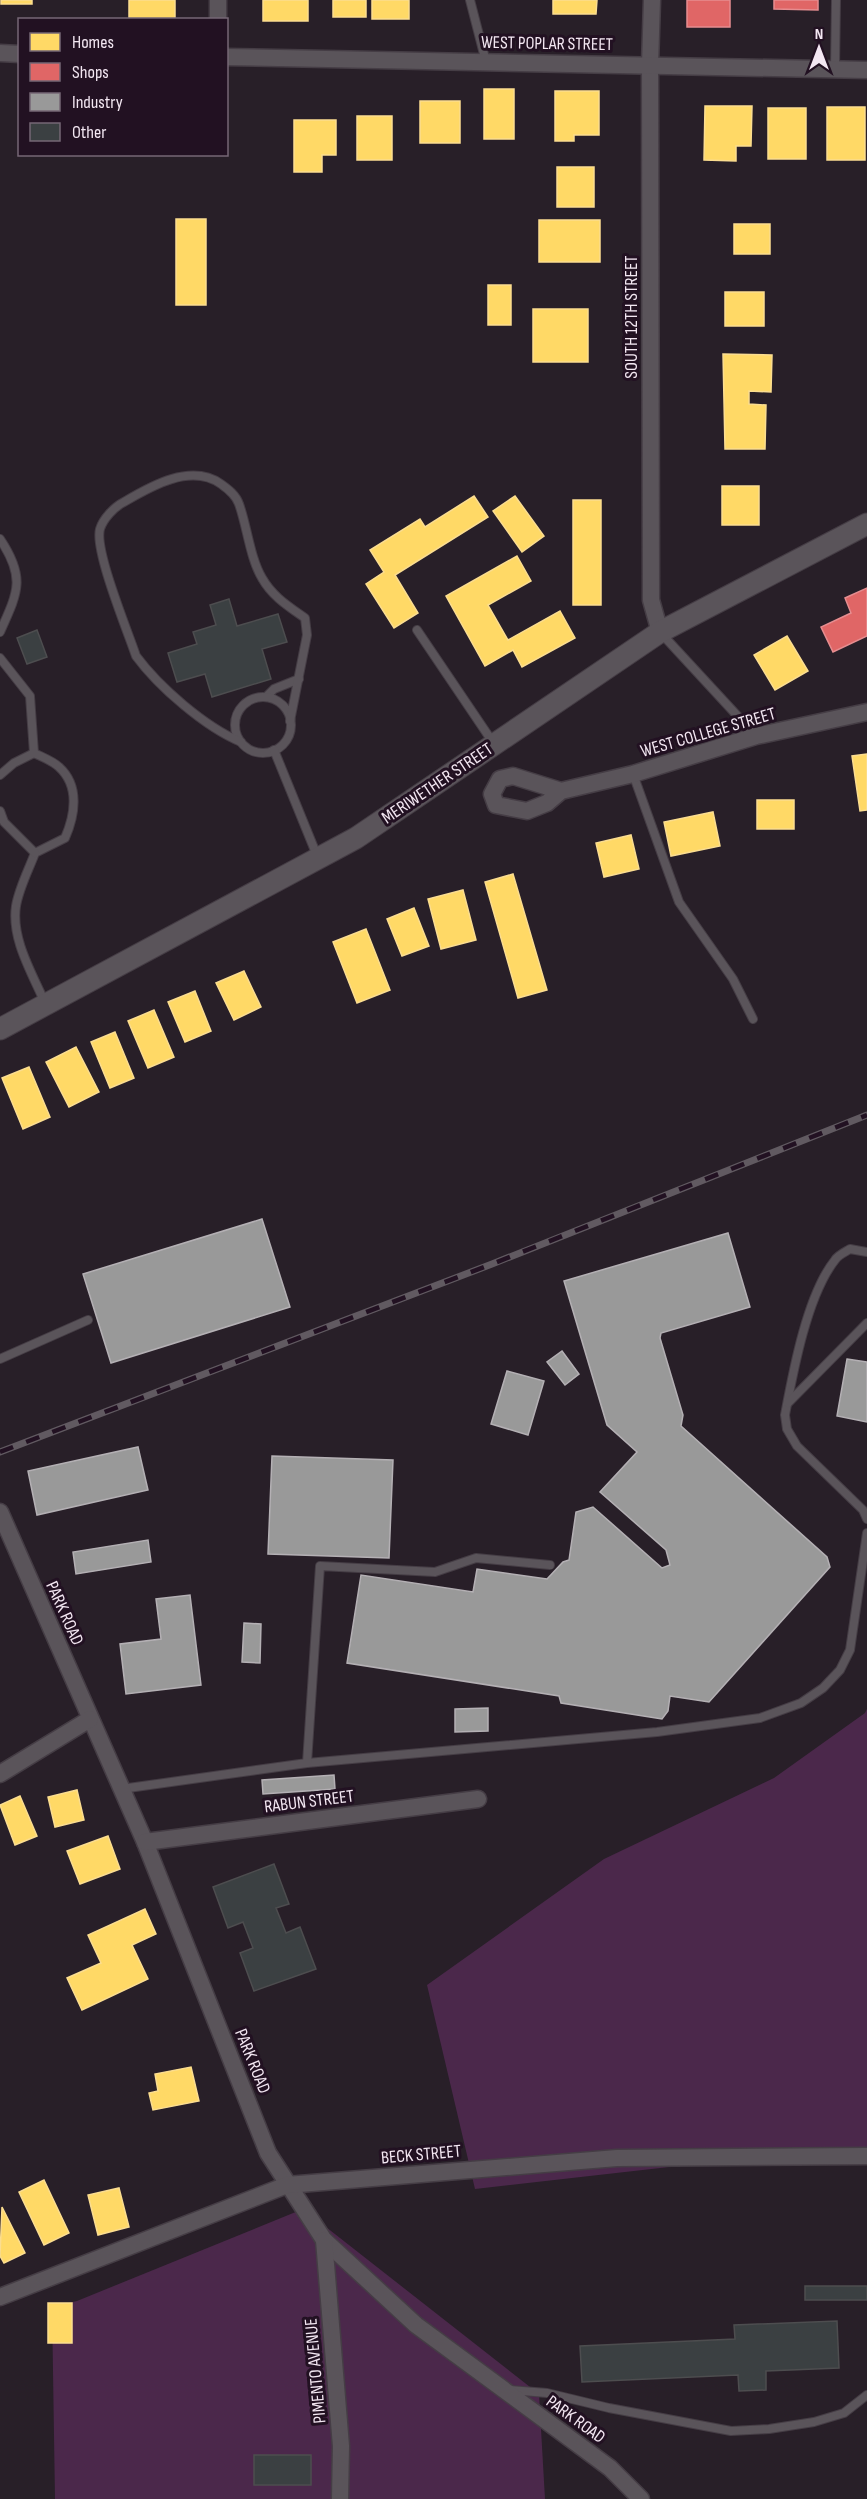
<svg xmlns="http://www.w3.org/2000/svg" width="867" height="2499" font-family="'Sofia Sans Condensed',sans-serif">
<rect width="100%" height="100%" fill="#281f28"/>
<g fill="#4b284b">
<polygon points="867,1709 867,2159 775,2155 475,2189 427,1985 604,1859 774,1778 865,1713"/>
<polygon points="303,2209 539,2394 545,2499 55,2499 52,2307 77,2301"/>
</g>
<g fill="#ffd966" stroke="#fbdd90" stroke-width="1.5">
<rect x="1" y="0" width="31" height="4"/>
<rect x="129" y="0" width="46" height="20"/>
<rect x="263" y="0" width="45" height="21"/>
<rect x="333" y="0" width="33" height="17"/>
<rect x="372" y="0" width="37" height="19"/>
<polygon points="553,0 597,0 596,14 553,14"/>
<rect x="484" y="89" width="30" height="50"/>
<polygon points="555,91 599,91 599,135 574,135 574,141 555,141"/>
<rect x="420" y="101" width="40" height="42"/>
<polygon points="705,106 752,106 751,146 736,146 736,161 704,160"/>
<rect x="827" y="107" width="38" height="53"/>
<rect x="768" y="108" width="38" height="51"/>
<rect x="357" y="116" width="35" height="44"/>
<polygon points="294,120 336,120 336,155 322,155 322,172 294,172"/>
<rect x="557" y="167" width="37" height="40"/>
<rect x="176" y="219" width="30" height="86"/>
<rect x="539" y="220" width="61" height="42"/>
<rect x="734" y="224" width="36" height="30"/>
<rect x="488" y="285" width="23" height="40"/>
<rect x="725" y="292" width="39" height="34"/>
<rect x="533" y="309" width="55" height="53"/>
<polygon points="723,354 772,355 771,392 749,391 749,404 766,405 765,449 725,449"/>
<rect x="722" y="486" width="37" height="39"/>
<polygon points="474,496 488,517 395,575 418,613 394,628 366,584 384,572 370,550 420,519 425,527"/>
<polygon points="515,496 544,536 522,552 493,511"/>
<rect x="573" y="500" width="28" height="105"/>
<polygon points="517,556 531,581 488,605 508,640 560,611 575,638 522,667 513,650 485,666 446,596"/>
<polygon points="787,636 808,671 775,690 754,655"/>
<polygon points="867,754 867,810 860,811 852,756"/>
<rect x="757" y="800" width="37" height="29"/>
<polygon points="713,812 720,846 671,856 664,822"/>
<polygon points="631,835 639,869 604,877 596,843"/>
<polygon points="513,874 547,990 518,998 485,882"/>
<polygon points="463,890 476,940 441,949 428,899"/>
<polygon points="414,908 429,946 402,956 387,919"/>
<polygon points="366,929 390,990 357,1003 333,942"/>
<polygon points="244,971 261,1007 234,1020 216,983"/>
<polygon points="195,991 211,1031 185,1042 168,1002"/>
<polygon points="154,1010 174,1057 148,1068 128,1021"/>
<polygon points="115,1032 134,1078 110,1088 91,1042"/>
<polygon points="76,1047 99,1092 69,1107 46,1062"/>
<polygon points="29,1067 50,1117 23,1129 2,1078"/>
<polygon points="77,1790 84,1820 55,1827 48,1797"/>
<polygon points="20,1796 37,1836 15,1845 0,1805"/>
<polygon points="108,1836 120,1869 80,1884 67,1851"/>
<polygon points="145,1909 156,1934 132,1945 148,1979 82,2010 67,1978 101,1963 88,1935"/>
<polygon points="191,2067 199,2101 153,2110 149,2093 158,2091 155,2074"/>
<polygon points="44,2180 69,2233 44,2245 19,2192"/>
<polygon points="119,2188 129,2227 98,2235 88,2195"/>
<polygon points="2,2207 25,2253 4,2263 0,2256"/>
<rect x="48" y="2303" width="24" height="40"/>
</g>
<g fill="#e06666" stroke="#e68d90" stroke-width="1.5">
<rect x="687" y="0" width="43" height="27"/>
<polygon points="774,0 818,0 818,10 774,9"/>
<polygon points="867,588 867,636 833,652 821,627 851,613 845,598"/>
</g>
<g fill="#999" stroke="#b4b0b4" stroke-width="1.5">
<polygon points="262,1219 290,1307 111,1363 83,1274"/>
<polygon points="728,1233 750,1307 661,1333 660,1338 683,1415 681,1426 827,1557 830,1567 709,1702 670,1696 668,1711 662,1719 561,1703 559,1696 347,1663 361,1575 473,1592 477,1569 547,1579 563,1562 569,1560 576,1512 593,1507 662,1568 670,1565 666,1550 600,1492 637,1452 607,1425 564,1281"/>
<polygon points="562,1351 579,1374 565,1385 547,1362"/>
<polygon points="847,1359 867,1362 867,1422 837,1416"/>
<polygon points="507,1371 544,1381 528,1435 491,1424"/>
<polygon points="138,1447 148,1490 37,1515 28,1471"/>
<polygon points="272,1456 393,1460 389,1558 268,1554"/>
<polygon points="148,1540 151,1562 76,1574 73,1552"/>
<polygon points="190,1595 201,1685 126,1694 120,1644 161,1639 156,1599"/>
<polygon points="244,1623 261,1624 260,1663 242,1662"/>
<polygon points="488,1708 488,1731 455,1732 455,1709"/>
<polygon points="334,1775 335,1789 263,1794 262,1780"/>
</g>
<g fill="#3b4042" stroke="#4d4d4f" stroke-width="1.5">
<polygon points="229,599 237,626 278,614 287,642 262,649 271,679 212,697 205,674 177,682 168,653 197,644 193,632 216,625 210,605"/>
<polygon points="37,630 47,657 27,664 17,638"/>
<polygon points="274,1864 289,1904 276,1908 286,1933 300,1927 316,1969 254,1991 240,1953 253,1948 243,1922 228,1928 213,1887"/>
<rect x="805" y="2286" width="62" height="14"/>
<polygon points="837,2321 839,2368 766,2371 766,2390 739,2391 738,2375 582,2382 580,2346 735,2339 734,2325"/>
<rect x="254" y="2455" width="57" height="30"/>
</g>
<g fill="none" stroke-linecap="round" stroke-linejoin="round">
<defs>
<g id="service">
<polyline points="470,0 486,62"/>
<polyline points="835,69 836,0"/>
<path d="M 0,539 C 26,578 18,592 0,632"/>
<polyline points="417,630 494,744"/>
<polyline points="660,632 756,736"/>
<polyline points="0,658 30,696 34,753"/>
<polyline points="266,697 274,689 299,679"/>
<circle cx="263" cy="725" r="28"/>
<path d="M 241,742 C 205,727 159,687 136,656 C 128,632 94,550 100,529 C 103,519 114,507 124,502 C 151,486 191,463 221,484 C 228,489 236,495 239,504 C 247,526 250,558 262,578 C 272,596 288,606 305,618 L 307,635 L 290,721"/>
<polyline points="274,750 318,858"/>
<polyline points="633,774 679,902 733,979 753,1019"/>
<path d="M 0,775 L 14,763 L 34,753 C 42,757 53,761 59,767 C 80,786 75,815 65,838 L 35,853 C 29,869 19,888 16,906 C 11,939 32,973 45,1003"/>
<polyline points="0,811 4,822 35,853"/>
<path d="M 867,1252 L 850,1249 C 845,1252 838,1255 835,1260 C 807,1295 793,1372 785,1415 L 787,1429 L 797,1446 L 863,1510 L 867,1519"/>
<polyline points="0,1359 88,1320"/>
<polyline points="788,1403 867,1323"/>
<polyline points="307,1763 657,1732 760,1718 801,1703 823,1688 840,1670 850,1650 867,1533"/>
<polyline points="121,1789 307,1763 320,1566 435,1572 476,1558 550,1565"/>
<polyline points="510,2390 547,2393 609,2408 731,2431 769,2429 814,2422 844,2413 867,2395"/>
</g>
<g id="minor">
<polyline points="652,0 650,65 651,600 660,632"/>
<polyline points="218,20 218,0"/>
<polyline points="0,53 20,54"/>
<polyline points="226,57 867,70"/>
<polyline points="561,791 513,776 500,779 492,794 496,805 527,811 547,803 561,791 633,774 756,736 867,712"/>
<polyline points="0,1512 145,1842 268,2153 324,2240 416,2325 610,2468 641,2499"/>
<polyline points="0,1774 90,1719"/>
<polyline points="145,1842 478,1799"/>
<polyline points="324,2240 341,2446 340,2499"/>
<polyline points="0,2297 287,2185 617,2158 867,2156"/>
</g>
<polyline id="tertiary" points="0,1029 356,838 660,632 867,524"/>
</defs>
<use href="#service" stroke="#453d45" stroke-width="10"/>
<use href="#minor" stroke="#453d45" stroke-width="19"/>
<use href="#tertiary" stroke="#453d45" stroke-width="23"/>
<use href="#service" stroke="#5a545a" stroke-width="8"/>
<use href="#minor" stroke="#5a545a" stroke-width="16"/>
<use href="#tertiary" stroke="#5a545a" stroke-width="21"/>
<defs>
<polyline id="rail" points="0,1452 492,1264 867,1115"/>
</defs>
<use href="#rail" stroke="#615a61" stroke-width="7"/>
<use href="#rail" stroke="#212" stroke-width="4.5" stroke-dasharray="14" stroke-linecap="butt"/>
</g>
<g text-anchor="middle" stroke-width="6" stroke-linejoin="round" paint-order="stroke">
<g font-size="18" fill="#f3e7f2" stroke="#212">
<text transform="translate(547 43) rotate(1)" y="6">WEST POPLAR STREET</text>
<text transform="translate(631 317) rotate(-90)" y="6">SOUTH 12TH STREET</text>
<text transform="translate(708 732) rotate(-16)" y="6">WEST COLLEGE STREET</text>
<text transform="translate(437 783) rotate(-34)" y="6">MERIWETHER STREET</text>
<text transform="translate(65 1613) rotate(66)" y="6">PARK ROAD</text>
<text transform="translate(309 1801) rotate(-7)" y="6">RABUN STREET</text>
<text transform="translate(253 2061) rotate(68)" y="6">PARK ROAD</text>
<text transform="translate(421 2154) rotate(-5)" y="6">BECK STREET</text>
<text transform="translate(315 2371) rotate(-95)" y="6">PIMENTO AVENUE</text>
<text transform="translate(576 2419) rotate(36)" y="6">PARK ROAD</text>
</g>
</g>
<rect x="18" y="18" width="210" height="138" fill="#221122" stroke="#766775" stroke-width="1.5"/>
<rect x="30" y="33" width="30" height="18" fill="#ffd966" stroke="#766775" stroke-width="1.5"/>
<text x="72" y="48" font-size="18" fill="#f3e7f2">Homes</text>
<rect x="30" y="63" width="30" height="18" fill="#e06666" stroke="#766775" stroke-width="1.5"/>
<text x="72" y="78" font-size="18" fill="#f3e7f2">Shops</text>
<rect x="30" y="93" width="30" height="18" fill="#999999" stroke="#766775" stroke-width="1.5"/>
<text x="72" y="108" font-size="18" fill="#f3e7f2">Industry</text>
<rect x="30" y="123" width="30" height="18" fill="#3b4042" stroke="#766775" stroke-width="1.5"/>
<text x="72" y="138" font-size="18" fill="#f3e7f2">Other</text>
<g transform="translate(819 48)" stroke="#221122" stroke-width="4.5" paint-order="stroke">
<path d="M0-4.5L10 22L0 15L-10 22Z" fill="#f3e7f2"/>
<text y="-9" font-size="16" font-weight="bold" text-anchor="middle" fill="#f3e7f2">N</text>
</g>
</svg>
